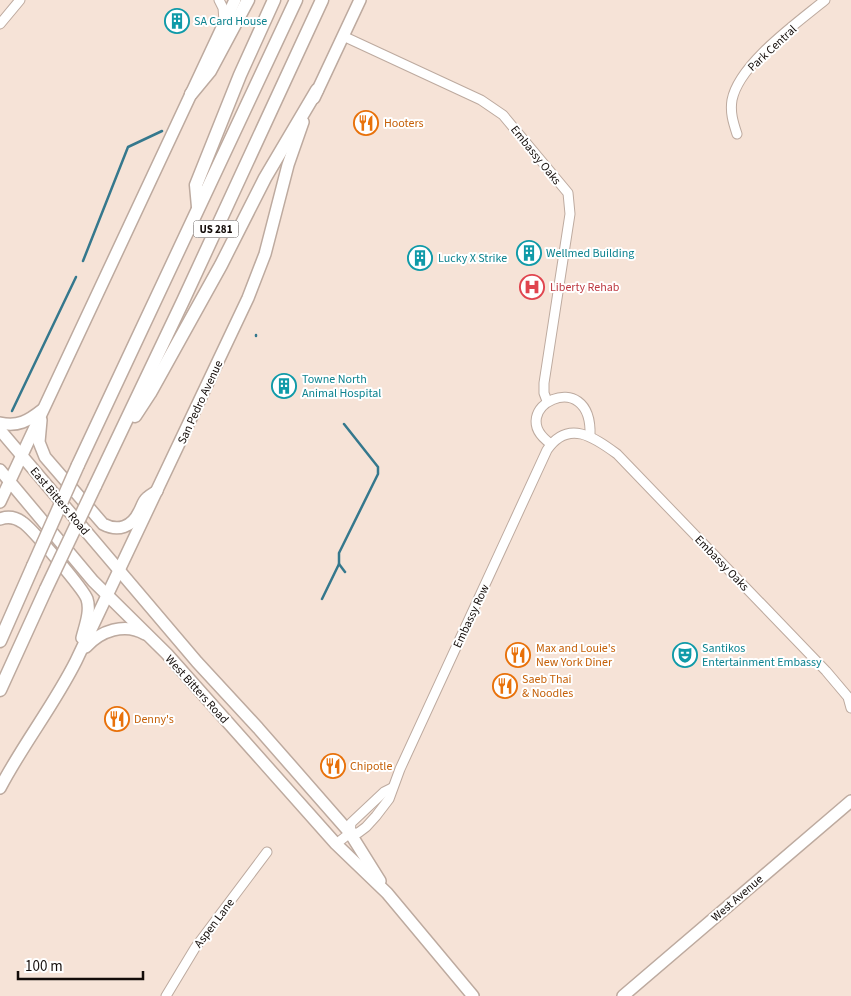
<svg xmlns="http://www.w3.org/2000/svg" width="851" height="996" font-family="'Source Sans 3',sans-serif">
<rect width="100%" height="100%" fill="#f6e3d7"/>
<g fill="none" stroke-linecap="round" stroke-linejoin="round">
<g stroke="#35788d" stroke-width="2.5">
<polyline points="83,261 128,147 162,131"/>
<polyline points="256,335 256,336"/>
<polyline points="12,411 76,277"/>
<polyline points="339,564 345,572"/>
<polyline points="322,599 339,564 339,553 378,474 378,467 344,424"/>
</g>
<defs>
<g id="minor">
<polyline points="219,0 223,8 224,21"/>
<polyline points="0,24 20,0"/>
<polyline points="343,36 481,100 503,115 568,193 570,214 544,383 544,393 547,401"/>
<path d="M 737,134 C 733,122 730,112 732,100 C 739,64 797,23 825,0"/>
<path d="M 551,444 C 501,409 593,363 590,436"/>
<polyline points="350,833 351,823 384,792 392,788"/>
<path d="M 336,844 L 350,833 L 358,833 L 366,827 L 376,816 L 389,799 L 400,769 L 547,450 C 568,419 594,437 617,454 L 826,671 L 848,697 L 851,708"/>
<polyline points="166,996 195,948 267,852"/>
</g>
<g id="major">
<polyline points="314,98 360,0"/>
<path d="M 41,420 L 39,442 L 45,457 L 103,524 C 118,532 132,527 139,512 C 142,507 143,501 147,498 C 150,495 154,493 157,491"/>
<path d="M 0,423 C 18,427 28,421 42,410"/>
<polyline points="0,430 197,662 258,728 350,833 380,881"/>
<polyline points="0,470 93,581 167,654 336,844 387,893 473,996"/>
<polyline points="0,502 235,0"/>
<path d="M 0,519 C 8,516 15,517 22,522 C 31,527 84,590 87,599 C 91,611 85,626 82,638"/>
<path d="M 86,647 C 100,631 125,622 145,634"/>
<path d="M 0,788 C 23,744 54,705 76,661 L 248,298 L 265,254 L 288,165 L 303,122"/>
<polyline points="623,996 851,801"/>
</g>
<g id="highway">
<polyline points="191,94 210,71 248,0"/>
<polyline points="198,207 196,185 240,75 274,0"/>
<polyline points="135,416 150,393 221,265 265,178 317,90"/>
<polyline points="78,465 296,0"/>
<polyline points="95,486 183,301 322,0"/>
<polyline points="0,641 33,566"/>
<polyline points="0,690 46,589"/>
</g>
</defs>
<use href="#minor" stroke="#bdaa9f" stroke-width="11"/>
<use href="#major" stroke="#bdaa9f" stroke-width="14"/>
<use href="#highway" stroke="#bdaa9f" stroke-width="15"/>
<use href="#minor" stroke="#fff" stroke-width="9"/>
<use href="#major" stroke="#fff" stroke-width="11"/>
<use href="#highway" stroke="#fff" stroke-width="12"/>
<defs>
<g id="highway-bridge">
<polyline points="33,566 78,465"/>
<polyline points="46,589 95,486"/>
</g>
</defs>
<use href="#highway-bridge" stroke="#bdaa9f" stroke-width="15" stroke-linecap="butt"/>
<use href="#highway-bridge" stroke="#fff" stroke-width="12"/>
</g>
<defs>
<symbol id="building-ring" viewBox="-11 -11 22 22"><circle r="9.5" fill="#fff" stroke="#0f9aa8" stroke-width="1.5"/><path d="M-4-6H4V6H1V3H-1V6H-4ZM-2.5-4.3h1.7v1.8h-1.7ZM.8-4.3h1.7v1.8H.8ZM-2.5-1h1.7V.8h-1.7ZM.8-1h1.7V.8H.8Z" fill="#0f9aa8"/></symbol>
<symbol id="restaurant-ring" viewBox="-11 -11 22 22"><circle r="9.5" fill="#fff" stroke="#e8710a" stroke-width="1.5"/><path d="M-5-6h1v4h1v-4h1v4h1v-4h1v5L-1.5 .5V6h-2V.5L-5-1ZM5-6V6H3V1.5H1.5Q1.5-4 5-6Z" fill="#e8710a"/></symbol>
<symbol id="hospital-ring" viewBox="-11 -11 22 22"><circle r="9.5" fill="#fff" stroke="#e0444e" stroke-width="1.5"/><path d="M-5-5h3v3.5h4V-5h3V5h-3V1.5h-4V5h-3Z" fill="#e0444e"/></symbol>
<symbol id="theatre-ring" viewBox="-11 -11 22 22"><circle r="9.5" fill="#fff" stroke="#0f9aa8" stroke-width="1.5"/><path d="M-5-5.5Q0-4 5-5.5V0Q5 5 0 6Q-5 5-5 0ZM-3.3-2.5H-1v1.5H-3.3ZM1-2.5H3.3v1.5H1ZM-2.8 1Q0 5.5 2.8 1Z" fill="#0f9aa8"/></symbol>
</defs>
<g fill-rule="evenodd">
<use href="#building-ring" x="163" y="7" width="28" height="28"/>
<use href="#restaurant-ring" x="352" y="109" width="28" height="28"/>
<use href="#building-ring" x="515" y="239" width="28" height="28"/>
<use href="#building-ring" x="406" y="244" width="28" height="28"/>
<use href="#hospital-ring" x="518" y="273" width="28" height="28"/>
<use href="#building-ring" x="270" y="372" width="28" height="28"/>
<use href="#restaurant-ring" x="504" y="641" width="28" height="28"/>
<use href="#theatre-ring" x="671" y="641" width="28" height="28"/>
<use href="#restaurant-ring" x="491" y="672" width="28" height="28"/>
<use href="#restaurant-ring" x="103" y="705" width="28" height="28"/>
<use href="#restaurant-ring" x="319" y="752" width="28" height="28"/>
</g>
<g text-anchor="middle" stroke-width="4" stroke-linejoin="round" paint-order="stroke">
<rect fill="#fff" stroke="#5a5553" stroke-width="1" x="193.5" y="220.5" width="45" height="17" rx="4"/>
<g font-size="11" font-weight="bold" fill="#130c09">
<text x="216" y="233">US 281</text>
</g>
<g font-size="12" fill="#0d838f" stroke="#fff" text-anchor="start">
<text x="194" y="25">SA Card House</text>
<text x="546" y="257">Wellmed Building</text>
<text x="438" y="262">Lucky X Strike</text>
<text x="302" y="383">Towne North<tspan x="302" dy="14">Animal Hospital</tspan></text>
<text x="702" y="652">Santikos<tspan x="702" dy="14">Entertainment Embassy</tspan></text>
</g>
<g font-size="12" fill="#130c09" stroke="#fff">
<text transform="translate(772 48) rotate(-43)" y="4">Park Central</text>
<text transform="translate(536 155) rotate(51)" y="4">Embassy Oaks</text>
<text transform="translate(200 402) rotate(-65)" y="4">San Pedro Avenue</text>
<text transform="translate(60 501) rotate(50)" y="4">East Bitters Road</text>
<text transform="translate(722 563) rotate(46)" y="4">Embassy Oaks</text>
<text transform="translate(471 616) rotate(-65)" y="4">Embassy Row</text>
<text transform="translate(197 689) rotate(48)" y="4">West Bitters Road</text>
<text transform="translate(737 898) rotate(-41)" y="4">West Avenue</text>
<text transform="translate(214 923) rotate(-53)" y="4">Aspen Lane</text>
</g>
<g font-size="12" fill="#c56008" stroke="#fff" text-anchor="start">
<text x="384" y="127">Hooters</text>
<text x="536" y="652">Max and Louie's<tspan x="536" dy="14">New York Diner</tspan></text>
<text x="522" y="683">Saeb Thai<tspan x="522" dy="14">&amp; Noodles</tspan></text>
<text x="134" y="723">Denny's</text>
<text x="350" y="770">Chipotle</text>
</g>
<g font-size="12" fill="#be3a42" stroke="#fff" text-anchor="start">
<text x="550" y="291">Liberty Rehab</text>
</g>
</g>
<path d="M18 971v8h125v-8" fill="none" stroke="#130c09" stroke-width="2.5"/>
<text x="25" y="971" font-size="15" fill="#130c09" stroke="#ffffff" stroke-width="4" paint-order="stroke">100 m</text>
</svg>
